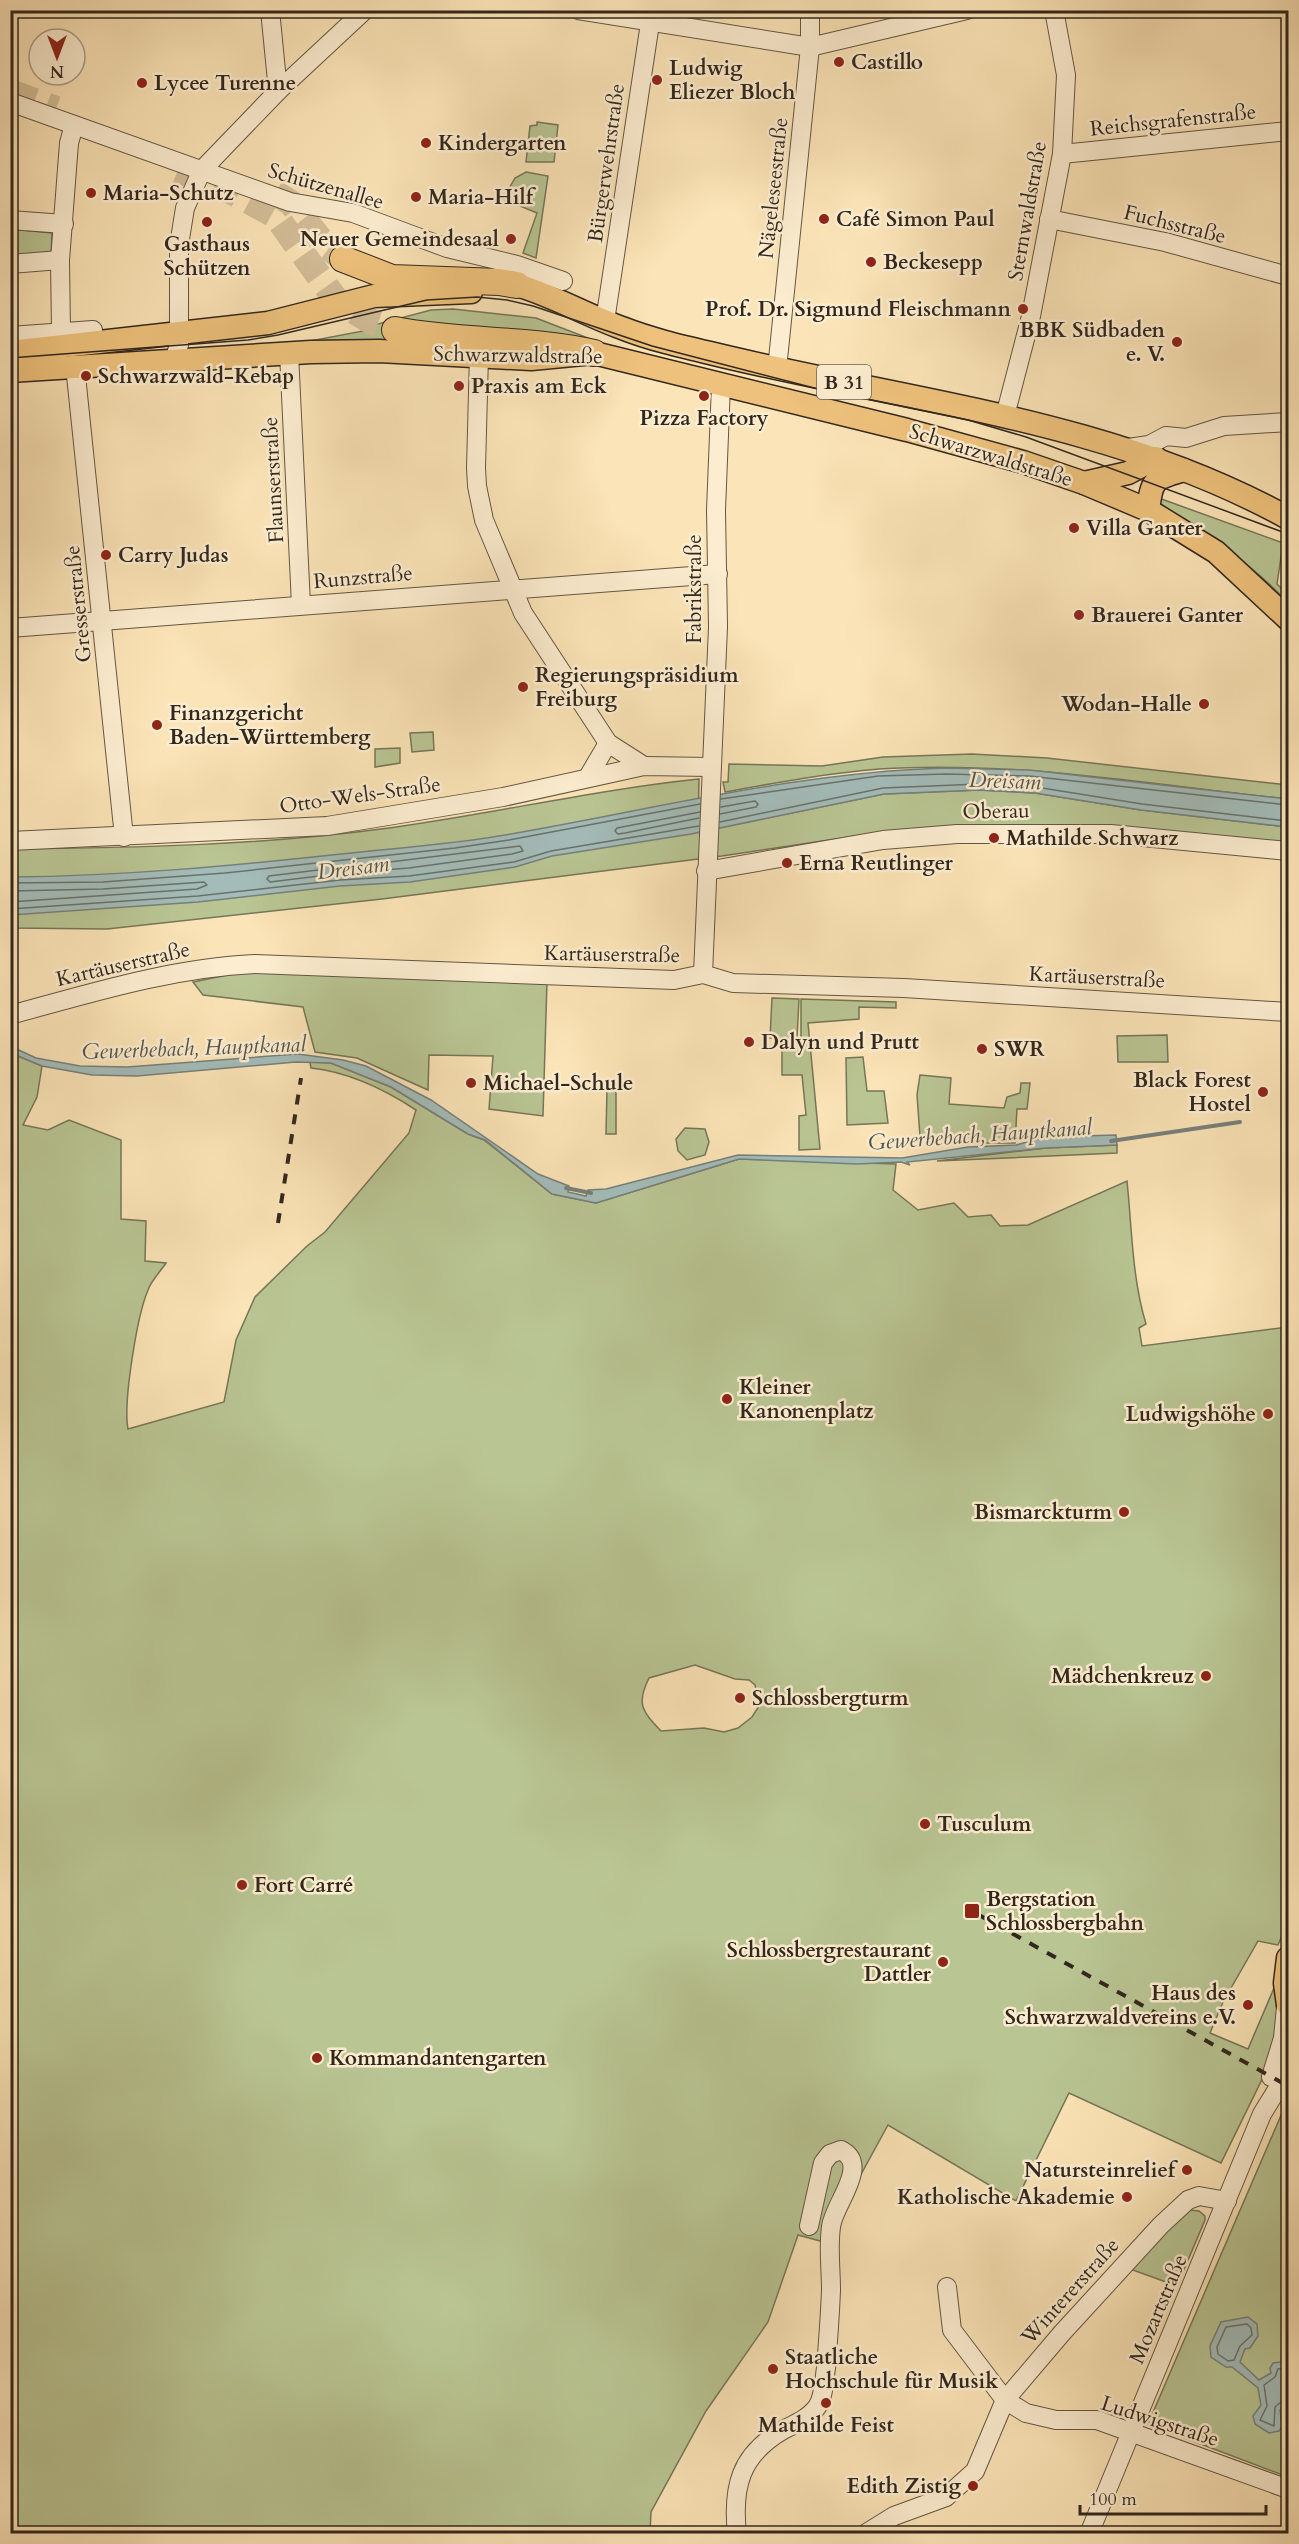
<svg xmlns="http://www.w3.org/2000/svg" width="1299" height="2544" font-family="Cardo,serif">
<rect width="100%" height="100%" fill="#fbe4b7"/>
<filter id="stains"><feTurbulence type="fractalNoise" baseFrequency=".00333" numOctaves="4"/><feColorMatrix values="0 0 0 0 .2 0 0 0 0 .09 0 0 0 0 .02 0 0 0 .5 -.17"/></filter>
<radialGradient id="worn" r=".72"><stop offset=".6" stop-color="#630" stop-opacity="0"/><stop offset="1" stop-color="#630" stop-opacity=".3"/></radialGradient>
<g fill="#b9c593" stroke="#767658" stroke-width="1.5" fill-rule="evenodd">
<polygon points="537,122 558,125 554,162 526,162 530,126 537,125"/>
<polygon points="526,172 548,176 536,258 523,253 537,213 503,199 515,178"/>
<polygon points="11,229 52,233 51,258 11,260"/>
<polygon points="453,309 536,318 606,345 289,345 374,329 374,325 431,310"/>
<path d="M 1156,497 L 1283,543 L 1277,584 L 1288,595 L 1288,603 C 1252,563 1206,535 1161,507 Z"/>
<polygon points="433,732 434,750 412,752 410,733"/>
<polygon points="400,748 400,763 375,767 375,749"/>
<path d="M 972,754 L 1047,758 L 1288,785 L 1288,799 C 1153,785 1015,760 879,769 C 828,773 775,783 725,792 L 723,782 L 728,782 L 729,764 L 822,766 L 883,757 Z"/>
<path d="M 699,779 L 698,832 L 884,794 L 979,790 L 1035,793 L 1141,810 L 1288,827 L 1288,843 L 1061,825 L 934,827 L 882,832 L 722,856 L 382,899 L 107,929 L 11,928 L 11,849 C 132,848 261,845 381,829 C 488,815 592,790 699,779 Z"/>
<polygon points="257,969 547,981 543,1116 489,1109 493,1056 429,1055 428,1090 357,1058 315,1052 303,1007 203,995 193,982"/>
<polygon points="772,998 799,999 797,1039 770,1038"/>
<polygon points="801,999 896,1002 896,1008 859,1007 859,1019 808,1023 820,1149 799,1150 799,1116 806,1115 802,1075 782,1075 782,1047 773,1046 801,1042"/>
<polygon points="1167,1035 1168,1062 1118,1062 1117,1036"/>
<path d="M 11,1053 L 42,1066 L 37,1097 L 23,1125 L 48,1130 L 69,1120 L 121,1140 L 121,1219 L 146,1221 L 145,1261 L 166,1263 C 160,1272 151,1281 148,1290 C 137,1316 123,1402 128,1429 L 224,1402 L 236,1340 L 255,1297 L 307,1246 L 325,1232 L 409,1133 L 416,1110 C 384,1089 349,1072 311,1068 L 310,1062 L 331,1063 L 391,1087 L 468,1134 L 484,1140 L 552,1194 L 596,1203 L 739,1159 L 896,1164 L 893,1190 L 918,1210 L 954,1203 L 968,1217 L 991,1215 L 1000,1226 L 1028,1225 L 1127,1181 C 1132,1229 1132,1278 1146,1324 L 1139,1328 L 1142,1346 L 1288,1327 L 1288,1922 L 1278,1945 L 1258,1941 L 1223,2002 L 1210,2033 L 1248,2049 L 1277,1981 L 1279,2022 L 1272,2059 L 1221,2163 L 1069,2093 L 1016,2201 L 888,2125 L 824,2242 L 798,2235 L 768,2322 L 706,2411 L 651,2512 L 650,2533 L 11,2534 ZM 695,1665 L 735,1679 L 749,1680 L 755,1685 L 759,1706 L 752,1717 L 738,1728 L 724,1732 L 704,1728 L 661,1731 C 642,1711 636,1704 649,1678 Z"/>
<polygon points="863,1057 867,1091 884,1091 888,1123 847,1125 846,1058"/>
<polygon points="920,1075 951,1078 949,1104 1004,1108 1007,1097 1020,1093 1021,1083 1030,1083 1027,1109 1017,1109 1015,1143 934,1143 932,1134 920,1136 917,1095"/>
<polygon points="607,1089 616,1089 616,1134 606,1134"/>
<polygon points="685,1128 705,1129 709,1142 705,1155 687,1160 678,1151 676,1139"/>
<polygon points="1117,1145 1117,1153 937,1161 1046,1148"/>
<polygon points="1288,2099 1288,2477 1148,2424"/>
<polygon points="1190,2210 1199,2211 1205,2216 1205,2220 1177,2286 1130,2269 1171,2225"/>
</g>
<g fill="#a3bcb9" stroke="#76807b" stroke-width="1.5">
<path d="M 946,768 L 1029,770 L 1288,799 L 1288,827 L 1141,810 L 1035,793 L 979,790 L 884,794 L 691,834 L 552,856 L 515,867 L 410,882 L 340,886 L 198,902 L 11,915 L 11,877 C 122,876 231,866 341,854 C 398,848 455,844 511,834 C 655,809 798,772 946,768 Z"/>
<polygon points="10,1046 36,1058 80,1066 127,1067 298,1054 343,1060 366,1066 431,1100 538,1174 569,1186 568,1192 586,1196 588,1190 606,1189 738,1155 902,1158 968,1147 1016,1145 1045,1137 1116,1135 1117,1145 1046,1148 907,1162 910,1165 901,1162 857,1164 739,1159 596,1203 552,1194 485,1140 468,1134 391,1087 331,1063 296,1062 137,1076 92,1075 42,1066 11,1053"/>
<polygon points="1248,2317 1257,2324 1258,2336 1250,2348 1245,2349 1240,2362 1259,2380 1271,2373 1270,2368 1273,2363 1288,2361 1288,2406 1280,2410 1282,2427 1279,2431 1269,2433 1255,2424 1253,2416 1261,2405 1258,2388 1232,2367 1226,2367 1211,2357 1210,2346 1221,2322"/>
</g>
<g fill="none" stroke-linecap="round" stroke-linejoin="round">
<g stroke="#6a726b" stroke-width="1.5">
<polyline points="721,799 878,776 946,774 1029,776 1288,805"/>
<polyline points="720,814 756,807 758,804 755,801 721,807"/>
<polyline points="699,818 625,833 618,834 615,831 617,828 700,812"/>
<polyline points="720,822 883,788 979,784 1036,787 1142,804 1288,821"/>
<polygon points="520,846 523,851 512,854 409,868 357,872 354,869 357,866"/>
<polygon points="318,870 321,873 319,876 270,882 267,879 269,876"/>
<polyline points="10,883 103,882 225,873 455,848 509,840 700,804"/>
<polyline points="10,891 103,889 204,882 207,885 197,889 10,902"/>
<polyline points="10,909 198,896 340,880 409,876 514,862 551,851 699,826"/>
<polygon points="1247,2324 1251,2328 1252,2335 1240,2346 1234,2360 1228,2361 1218,2354 1217,2347 1226,2327"/>
<polyline points="1288,2367 1278,2369 1275,2377 1264,2385 1267,2406 1260,2420 1274,2426 1275,2407 1282,2401 1288,2400"/>
</g>
<g stroke="#76807b" stroke-width="4">
<polyline points="1111,1141 1240,1122"/>
<polyline points="566,1188 591,1193"/>
</g>
<g stroke="#d3be98" stroke-width="26" stroke-dasharray="26 13" stroke-linecap="butt">
<polyline points="10,92 56,109"/>
<polyline points="178,170 232,192 276,216 336,300 372,322 395,330"/>
<polyline points="275,193 291,203 325,245 343,259"/>
</g>
<defs>
<g id="minor">
<polyline points="270,10 278,91"/>
<polyline points="578,10 810,47 967,10"/>
<polyline points="10,102 290,202 353,213 447,248 517,265 563,281"/>
<polyline points="1062,154 1288,131"/>
<polyline points="1049,219 1165,242 1288,276"/>
<polyline points="10,220 64,224"/>
<polyline points="10,264 60,260"/>
<polyline points="605,321 652,10"/>
<polyline points="61,332 60,260 69,143 74,125"/>
<polyline points="10,336 93,330"/>
<polyline points="289,353 301,605"/>
<polyline points="479,355 476,468 477,486 484,520 523,613 608,743 644,766"/>
<polyline points="174,360 179,345 179,245 185,208 202,170 278,91 365,10"/>
<polyline points="75,366 124,837"/>
<polyline points="777,369 810,47 810,10"/>
<polyline points="1005,416 1031,316 1062,154 1066,75 1054,10"/>
<polyline points="1128,448 1149,445 1166,436 1186,438 1224,426 1288,422"/>
<polyline points="10,628 718,574"/>
<polyline points="588,777 608,743"/>
<polyline points="10,841 327,826 503,797 644,766 711,767"/>
<polyline points="706,871 883,840 957,834 1111,834 1288,851"/>
<polyline points="703,974 718,627 716,510 721,385"/>
<path d="M 10,1015 C 91,993 171,968 255,964 L 674,980 L 703,974 L 733,983 L 904,988 L 1288,1012"/>
<polyline points="1271,2077 1283,2038 1287,1997"/>
<polyline points="947,2287 952,2330 1005,2400 1026,2413 1056,2420 1097,2420 1288,2489"/>
<path d="M 737,2534 C 732,2487 740,2455 783,2430 C 795,2424 809,2418 817,2407 C 824,2397 824,2380 826,2368 C 828,2342 830,2316 831,2290 C 831,2269 828,2248 831,2227 C 833,2205 871,2165 841,2150 L 830,2154 L 823,2163 L 809,2226"/>
<polyline points="865,2534 894,2516 946,2497 975,2471 1005,2400 1062,2333 1161,2225 1188,2200 1199,2196 1227,2201"/>
<polyline points="1089,2534 1262,2114 1281,2083 1288,2061"/>
</g>
<g id="major">
<path d="M 517,285 C 554,296 586,315 622,328 C 650,339 680,346 710,353 C 905,401 1109,419 1288,518"/>
<polyline points="10,352 268,323 374,296 471,292"/>
<polyline points="10,371 311,352 379,351 531,359 594,353 907,430 1023,462 1084,483 1148,510 1216,552 1288,619"/>
<polyline points="1084,483 1128,473 1156,458"/>
<path d="M 1148,510 C 1152,478 1154,479 1184,470"/>
<polyline points="1288,1958 1285,1983 1288,2005"/>
</g>
<g id="highway">
<polyline points="343,259 392,278 499,282 517,285"/>
<path d="M 395,330 C 461,343 529,338 594,353"/>
</g>
</defs>
<use href="#minor" stroke="#645644" stroke-width="20"/>
<use href="#major" stroke="#32271d" stroke-width="25"/>
<use href="#highway" stroke="#32271d" stroke-width="28"/>
<use href="#minor" stroke="#fcedd0" stroke-width="18"/>
<use href="#major" stroke="#eec27c" stroke-width="22"/>
<use href="#highway" stroke="#eec27c" stroke-width="26"/>
<polyline stroke="#32271d" stroke-width="1.5" points="10,358 248,340 278,335 427,300 477,297 507,300 533,306 652,346 822,390 968,420 1026,437 1288,534"/>
<g stroke="#32271d" stroke-width="4" stroke-dasharray="10 10" stroke-linecap="butt">
<polyline points="278,1223 301,1078"/>
<polyline points="977,1914 1288,2086"/>
</g>
</g>
<g fill="#8f2418" stroke="#fcedd0" stroke-width="2">
<circle cx="839" cy="62" r="6"/>
<circle cx="657" cy="80" r="6"/>
<circle cx="142" cy="83" r="6"/>
<circle cx="426" cy="143" r="6"/>
<circle cx="91" cy="193" r="6"/>
<circle cx="416" cy="197" r="6"/>
<circle cx="824" cy="219" r="6"/>
<circle cx="207" cy="222" r="6"/>
<circle cx="511" cy="239" r="6"/>
<circle cx="871" cy="262" r="6"/>
<circle cx="1023" cy="309" r="6"/>
<circle cx="1177" cy="342" r="6"/>
<circle cx="86" cy="376" r="6"/>
<circle cx="459" cy="386" r="6"/>
<circle cx="704" cy="396" r="6"/>
<circle cx="1074" cy="528" r="6"/>
<circle cx="106" cy="555" r="6"/>
<circle cx="1079" cy="615" r="6"/>
<circle cx="523" cy="687" r="6"/>
<circle cx="1204" cy="704" r="6"/>
<circle cx="157" cy="725" r="6"/>
<circle cx="994" cy="838" r="6"/>
<circle cx="787" cy="863" r="6"/>
<circle cx="749" cy="1042" r="6"/>
<circle cx="982" cy="1049" r="6"/>
<circle cx="471" cy="1083" r="6"/>
<circle cx="1263" cy="1092" r="6"/>
<circle cx="727" cy="1399" r="6"/>
<circle cx="1268" cy="1414" r="6"/>
<circle cx="1124" cy="1512" r="6"/>
<circle cx="1206" cy="1676" r="6"/>
<circle cx="740" cy="1698" r="6"/>
<circle cx="925" cy="1824" r="6"/>
<circle cx="242" cy="1885" r="6"/>
<rect x="964" y="1903" width="16" height="16" rx="3"/>
<circle cx="943" cy="1962" r="6"/>
<circle cx="1248" cy="2005" r="6"/>
<circle cx="317" cy="2058" r="6"/>
<circle cx="1187" cy="2170" r="6"/>
<circle cx="1127" cy="2197" r="6"/>
<circle cx="773" cy="2369" r="6"/>
<circle cx="826" cy="2403" r="6"/>
<circle cx="973" cy="2486" r="6"/>
</g>
<g text-anchor="middle" stroke-width="5" stroke-linejoin="round" paint-order="stroke">
<rect fill="#fcedd0" stroke="#6f6253" stroke-width="1.5" x="817" y="365" width="54" height="34" rx="4.5"/>
<g font-size="20" font-weight="bold" fill="#32271d">
<text x="844" y="389">B 31</text>
</g>
<g font-size="21" font-weight="bold" fill="#32271d" stroke="#fcedd0" text-anchor="start">
<text x="851" y="69">Castillo</text>
<text x="669" y="75">Ludwig<tspan x="669" dy="24">Eliezer Bloch</tspan></text>
<text x="154" y="90">Lycee Turenne</text>
<text x="438" y="150">Kindergarten</text>
<text x="103" y="200">Maria-Schutz</text>
<text x="428" y="204">Maria-Hilf</text>
<text x="836" y="226">Café Simon Paul</text>
<text x="499" y="246" text-anchor="end">Neuer Gemeindesaal</text>
<text x="207" y="251" text-anchor="middle">Gasthaus<tspan x="207" dy="24">Schützen</tspan></text>
<text x="883" y="269">Beckesepp</text>
<text x="1011" y="316" text-anchor="end">Prof. Dr. Sigmund Fleischmann</text>
<text x="1165" y="337" text-anchor="end">BBK Südbaden<tspan x="1165" dy="24">e. V.</tspan></text>
<text x="98" y="383">Schwarzwald-Kebap</text>
<text x="471" y="393">Praxis am Eck</text>
<text x="704" y="425" text-anchor="middle">Pizza Factory</text>
<text x="1086" y="535">Villa Ganter</text>
<text x="118" y="562">Carry Judas</text>
<text x="1091" y="622">Brauerei Ganter</text>
<text x="535" y="682">Regierungspräsidium<tspan x="535" dy="24">Freiburg</tspan></text>
<text x="1192" y="711" text-anchor="end">Wodan-Halle</text>
<text x="169" y="720">Finanzgericht<tspan x="169" dy="24">Baden-Württemberg</tspan></text>
<text x="1006" y="845">Mathilde Schwarz</text>
<text x="799" y="870">Erna Reutlinger</text>
<text x="761" y="1049">Dalyn und Prutt</text>
<text x="994" y="1056">SWR</text>
<text x="1251" y="1087" text-anchor="end">Black Forest<tspan x="1251" dy="24">Hostel</tspan></text>
<text x="483" y="1090">Michael-Schule</text>
<text x="739" y="1394">Kleiner<tspan x="739" dy="24">Kanonenplatz</tspan></text>
<text x="1256" y="1421" text-anchor="end">Ludwigshöhe</text>
<text x="1112" y="1519" text-anchor="end">Bismarckturm</text>
<text x="1194" y="1683" text-anchor="end">Mädchenkreuz</text>
<text x="752" y="1705">Schlossbergturm</text>
<text x="937" y="1831">Tusculum</text>
<text x="254" y="1892">Fort Carré</text>
<text x="986" y="1906">Bergstation<tspan x="986" dy="24">Schlossbergbahn</tspan></text>
<text x="931" y="1957" text-anchor="end">Schlossbergrestaurant<tspan x="931" dy="24">Dattler</tspan></text>
<text x="1236" y="2000" text-anchor="end">Haus des<tspan x="1236" dy="24">Schwarzwaldvereins e.V.</tspan></text>
<text x="329" y="2065">Kommandantengarten</text>
<text x="1175" y="2177" text-anchor="end">Natursteinrelief</text>
<text x="1115" y="2204" text-anchor="end">Katholische Akademie</text>
<text x="785" y="2364">Staatliche<tspan x="785" dy="24">Hochschule für Musik</tspan></text>
<text x="826" y="2432" text-anchor="middle">Mathilde Feist</text>
<text x="961" y="2493" text-anchor="end">Edith Zistig</text>
</g>
<g font-size="21" fill="#32271d" stroke="#fcedd0">
<text transform="translate(1173 120) rotate(-6)" y="7">Reichsgrafenstraße</text>
<text transform="translate(606 163) rotate(-82)" y="7">Bürgerwehrstraße</text>
<text transform="translate(326 186) rotate(16)" y="7">Schützenallee</text>
<text transform="translate(773 188) rotate(-84)" y="7">Nägeleseestraße</text>
<text transform="translate(1027 211) rotate(-80)" y="7">Sternwaldstraße</text>
<text transform="translate(1175 224) rotate(14)" y="7">Fuchsstraße</text>
<text transform="translate(518 355) rotate(1)" y="7">Schwarzwaldstraße</text>
<text transform="translate(991 455) rotate(17)" y="7">Schwarzwaldstraße</text>
<text transform="translate(273 480) rotate(-93)" y="7">Flaunserstraße</text>
<text transform="translate(363 577) rotate(-5)" y="7">Runzstraße</text>
<text transform="translate(694 589) rotate(-90)" y="7">Fabrikstraße</text>
<text transform="translate(78 604) rotate(-96)" y="7">Gresserstraße</text>
<text transform="translate(360 795) rotate(-8)" y="7">Otto-Wels-Straße</text>
<text transform="translate(996 811) rotate(-1)" y="7">Oberau</text>
<text transform="translate(612 954) rotate(1)" y="7">Kartäuserstraße</text>
<text transform="translate(123 964) rotate(-13)" y="7">Kartäuserstraße</text>
<text transform="translate(1097 977) rotate(3)" y="7">Kartäuserstraße</text>
<text transform="translate(1070 2291) rotate(-48)" y="7">Wintererstraße</text>
<text transform="translate(1158 2309) rotate(-67)" y="7">Mozartstraße</text>
<text transform="translate(1160 2421) rotate(18)" y="7">Ludwigstraße</text>
</g>
<g font-size="22" font-style="italic" fill="#54544c" stroke="#fcedd0">
<text transform="translate(1005 780) rotate(2)" y="8">Dreisam</text>
<text transform="translate(353 867) rotate(-7)" y="8">Dreisam</text>
<text transform="translate(194 1047) rotate(-2)" y="8">Gewerbebach, Hauptkanal</text>
<text transform="translate(980 1134) rotate(-4)" y="8">Gewerbebach, Hauptkanal</text>
</g>
</g>
<rect width="1299" height="2544" fill="none" stroke="#fbe4b7" stroke-width="36"/>
<rect x="12" y="12" width="1275" height="2520" fill="none" stroke="#32271d" stroke-width="3"/>
<rect x="18" y="18" width="1263" height="2508" fill="none" stroke="#32271d" stroke-width="1.5"/>
<g transform="translate(57 57) rotate(180)"><circle r="28" fill="#fcedd0" stroke="#ab9e88" stroke-width="1.5"/>
<path d="M0-4.5L10 22L0 15L-10 22Z" fill="#8f2418"/>
<text y="-9" font-size="16" font-weight="bold" text-anchor="middle" fill="#32271d">N</text>
</g>
<path d="M1080 2505v9h186v-9" fill="none" stroke="#32271d" stroke-width="3"/>
<text x="1089" y="2505" font-size="18" fill="#32271d" stroke="#fcedd0" stroke-width="4.5" paint-order="stroke">100 m</text>
<rect width="100%" height="100%" filter="url(#stains)"/>
<rect width="100%" height="100%" fill="url(#worn)"/>
</svg>
